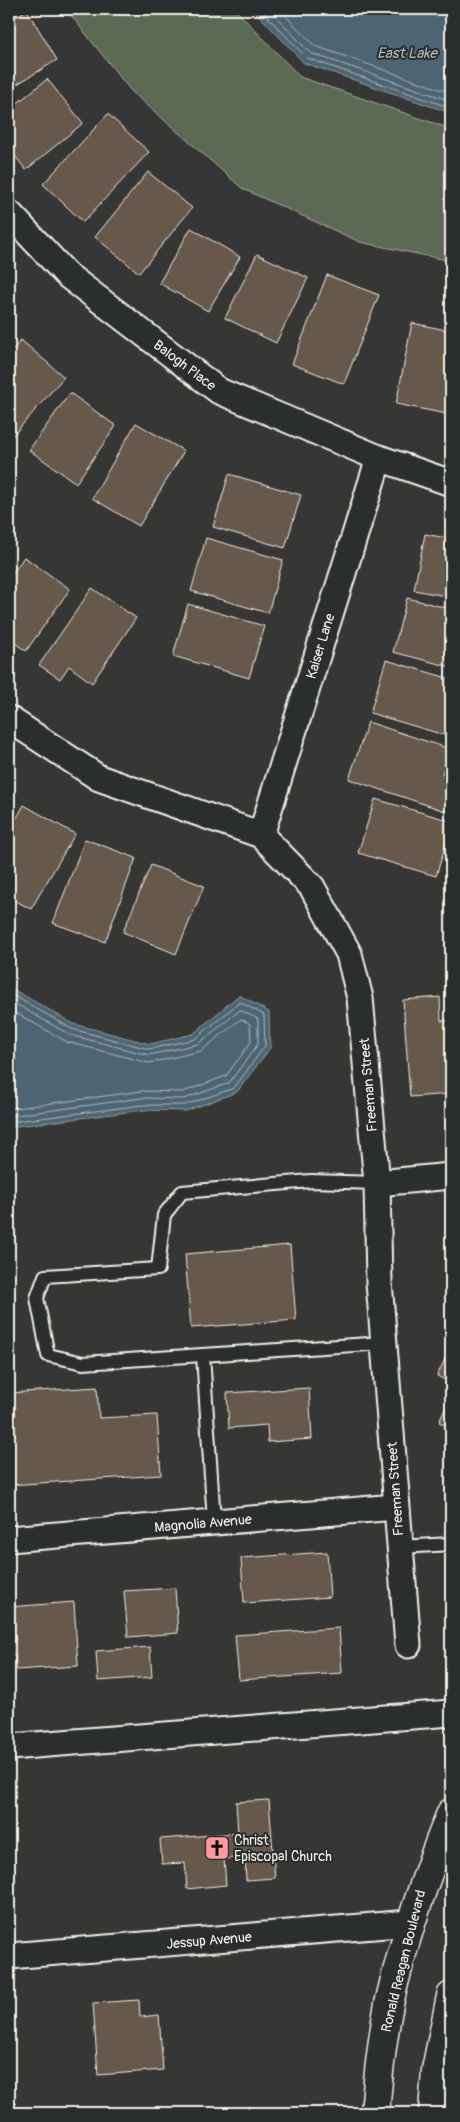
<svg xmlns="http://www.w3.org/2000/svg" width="460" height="2122" font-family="Pangolin,sans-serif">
<rect width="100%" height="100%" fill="#363634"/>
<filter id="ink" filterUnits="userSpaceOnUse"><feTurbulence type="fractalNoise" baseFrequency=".02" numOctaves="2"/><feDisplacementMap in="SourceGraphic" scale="10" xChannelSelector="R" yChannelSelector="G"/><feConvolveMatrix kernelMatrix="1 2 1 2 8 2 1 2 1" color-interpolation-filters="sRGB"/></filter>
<g filter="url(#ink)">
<polygon fill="#5b6b54" stroke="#a8ae9e" points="66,9 235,9 300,77 451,129 451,261 360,242 243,189 131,91"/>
<g fill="#4d6572" stroke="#909da1">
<polygon points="253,9 451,9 451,113 304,63"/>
<polygon points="9,987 74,1024 150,1044 193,1034 239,995 269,1012 270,1048 237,1092 186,1111 144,1110 9,1127"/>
</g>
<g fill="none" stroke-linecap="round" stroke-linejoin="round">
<g stroke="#b1b9b9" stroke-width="1">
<polyline points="260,9 307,58 451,108"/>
<polyline points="269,9 310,53 451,101"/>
<polyline points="279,9 315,46 451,93"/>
<polyline points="9,993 72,1029 149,1049 195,1039 240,1002 264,1015 265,1046 234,1088 185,1105 143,1105 9,1122"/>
<polyline points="9,1000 70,1035 149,1055 198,1044 240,1010 258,1019 258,1044 229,1083 184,1099 142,1098 9,1116"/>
<polyline points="9,1009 67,1042 149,1063 201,1051 241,1019 250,1024 251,1042 226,1076 183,1092 142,1091 9,1109"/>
</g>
</g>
<g fill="#66594c" stroke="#f4f1e8">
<polygon points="27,10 57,60 9,89 9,21"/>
<polygon points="47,79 83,123 26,170 9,148 9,110"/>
<polygon points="108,114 149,152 83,222 43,184"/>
<polygon points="148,172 192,208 139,273 95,237"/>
<polygon points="191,228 240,257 208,311 159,283"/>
<polygon points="257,254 308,278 276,343 225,318"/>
<polygon points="327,275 379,295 344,384 292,364"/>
<polygon points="412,323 451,331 451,392 447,414 396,404"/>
<polygon points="21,340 64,377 9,440 9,354"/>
<polygon points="70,393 116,426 76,483 29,450"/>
<polygon points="136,423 184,451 139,526 92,498"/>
<polygon points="229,474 301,495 285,548 213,527"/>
<polygon points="425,534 451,539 451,597 414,590"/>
<polygon points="206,538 283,560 268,613 191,591"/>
<polygon points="24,557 70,589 26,651 9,639 9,578"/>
<polygon points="92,588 136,618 92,683 69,666 60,679 39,665"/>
<polygon points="407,598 451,609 451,667 393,652"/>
<polygon points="188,604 264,626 249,678 173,656"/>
<polygon points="386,660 451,679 451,737 370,713"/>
<polygon points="368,722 450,749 442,774 451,777 451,813 349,779"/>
<polygon points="375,799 451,821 451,827 436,876 358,853"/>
<polygon points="24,805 75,834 31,909 12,899 9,905 9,832"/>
<polygon points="85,839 136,858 105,942 53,923"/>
<polygon points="151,865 204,886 176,954 123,932"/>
<polygon points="440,997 441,1021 451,1020 451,1094 410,1097 403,1000"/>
<polygon points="290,1245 296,1320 191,1328 185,1254"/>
<polygon points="451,1346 451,1383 437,1376"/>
<polygon points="97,1387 99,1418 157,1415 161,1475 9,1485 9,1393"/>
<polygon points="309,1388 312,1439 268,1442 267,1425 229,1428 227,1393"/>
<polygon points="451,1396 451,1428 439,1422"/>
<polygon points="327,1552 330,1597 244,1603 241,1558"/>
<polygon points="175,1588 178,1633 128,1637 124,1591"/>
<polygon points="74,1602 78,1666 16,1670 15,1655 9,1655 9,1607"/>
<polygon points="339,1628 342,1673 239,1680 235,1635"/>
<polygon points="150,1647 152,1677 98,1681 96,1651"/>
<polygon points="269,1800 275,1878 246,1880 245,1857 224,1859 226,1885 187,1889 185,1863 162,1864 160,1839 238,1833 236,1802"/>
<polygon points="139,2000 140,2017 159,2015 163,2070 98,2075 93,2003"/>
</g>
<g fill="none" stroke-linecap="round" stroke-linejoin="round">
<defs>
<g id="lane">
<polyline points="377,1183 311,1181 182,1192 164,1215 158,1269 45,1276 37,1298 48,1355 83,1363 384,1343"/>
<polyline points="203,1355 214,1522"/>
<polyline points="400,1547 451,1544"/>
</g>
<g id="street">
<polyline points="9,213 67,275 219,391 379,458 451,483"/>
<polyline points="9,719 99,778 261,835 312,887 349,954 360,998 377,1183 379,1282 408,1645"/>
<polyline points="261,835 379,458"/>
<polyline points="377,1183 451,1176"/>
<polyline points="9,1539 396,1507"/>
<polyline points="9,1747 451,1713"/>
<polyline points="9,1956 410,1923"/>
</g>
<g id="secondary">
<path d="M 375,2113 C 378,2077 382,2040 389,2004 C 404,1938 426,1875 451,1813"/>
<polyline points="433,2113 436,2070 451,1996"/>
</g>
</defs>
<use href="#lane" stroke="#f4f1e8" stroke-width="16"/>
<use href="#street" stroke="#f4f1e8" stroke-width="29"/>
<use href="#secondary" stroke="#f4f1e8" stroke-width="31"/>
<use href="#lane" stroke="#2a2d2e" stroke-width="12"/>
<use href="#street" stroke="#2a2d2e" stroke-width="25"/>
<use href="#secondary" stroke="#2a2d2e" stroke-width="28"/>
</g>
</g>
<defs>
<symbol id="church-square" viewBox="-11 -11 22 22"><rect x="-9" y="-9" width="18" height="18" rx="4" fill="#ff9aa2" stroke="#2a2d2e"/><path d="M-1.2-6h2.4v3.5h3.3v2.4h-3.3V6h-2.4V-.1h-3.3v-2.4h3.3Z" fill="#111"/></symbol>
</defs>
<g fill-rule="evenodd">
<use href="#church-square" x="203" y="1834" width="28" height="28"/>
</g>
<g text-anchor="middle" stroke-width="4" stroke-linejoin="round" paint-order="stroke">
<g font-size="14" fill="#f4f1e8" stroke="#2a2d2e">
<text transform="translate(185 365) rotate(37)" y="5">Balogh Place</text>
<text transform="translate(320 646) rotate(-73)" y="5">Kaiser Lane</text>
<text transform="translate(368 1085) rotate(-95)" y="5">Freeman Street</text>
<text transform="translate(395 1489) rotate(-94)" y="5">Freeman Street</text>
<text transform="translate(203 1523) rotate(-5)" y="5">Magnolia Avenue</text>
<text transform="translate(209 1940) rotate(-5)" y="5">Jessup Avenue</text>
<text transform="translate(403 1961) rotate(-76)" y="5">Ronald Reagan Boulevard</text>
</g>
<g font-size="14" fill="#f4f1e8" stroke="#2a2d2e" text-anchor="start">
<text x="234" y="1845">Christ<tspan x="234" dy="16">Episcopal Church</tspan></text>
</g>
<g font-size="15" font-style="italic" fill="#b1b9b9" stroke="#2a2d2e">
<text x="407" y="58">East Lake</text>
</g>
</g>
<rect width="460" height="2122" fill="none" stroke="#2a2d2e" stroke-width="30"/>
<rect x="15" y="15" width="430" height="2092" fill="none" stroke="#f4f1e8" stroke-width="2" filter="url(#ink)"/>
</svg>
